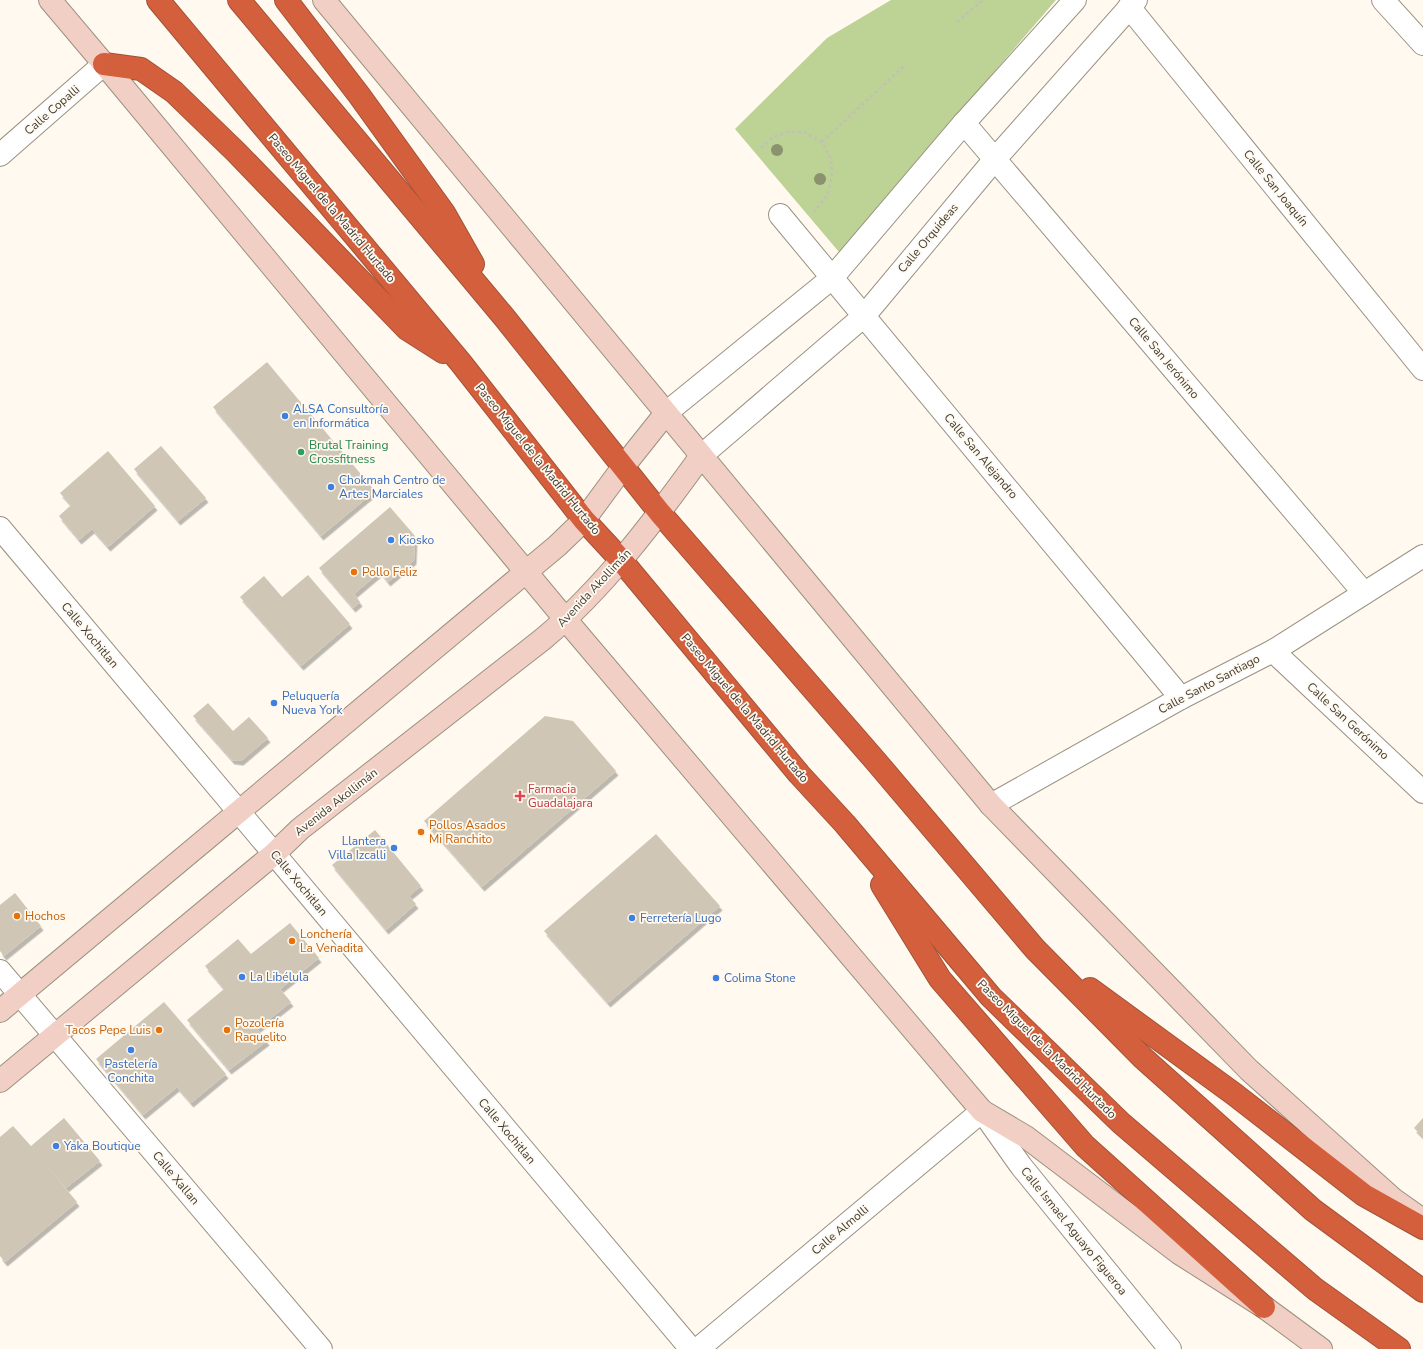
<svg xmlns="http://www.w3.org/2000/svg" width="1423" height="1349" font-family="'Nunito Sans',sans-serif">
<defs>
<filter id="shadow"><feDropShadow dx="2.5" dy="4.5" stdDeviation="0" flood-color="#0004"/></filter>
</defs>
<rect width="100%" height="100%" fill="#fff9ef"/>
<polygon fill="#bcd395" points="891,0 1056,0 839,252 735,129 827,38"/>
<g fill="#cfc6b5" filter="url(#shadow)">
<polygon points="267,362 375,491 321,536 213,407"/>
<polygon points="161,446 206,498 178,521 134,469"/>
<polygon points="108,451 155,506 108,547 92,529 79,540 59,516 71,505 60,493"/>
<polygon points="390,507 415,536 414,560 388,582 380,572 354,594 360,602 353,608 319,568"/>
<polygon points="308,575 350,624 301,666 240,597 264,576 282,597"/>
<polygon points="208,703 233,731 249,717 268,738 241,761 232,760 193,716"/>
<polygon points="545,716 573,721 616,771 482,887 424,821"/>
<polygon points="375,830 421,886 409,896 416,904 386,930 332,865"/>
<polygon points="656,834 720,906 608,1003 544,931"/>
<polygon points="15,893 41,926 4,956 0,951 0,905"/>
<polygon points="290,923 319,958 280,989 291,1002 257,1029 267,1041 229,1070 187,1020 224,989 205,966 238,939 251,954"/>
<polygon points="164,1002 226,1074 191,1103 177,1087 143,1115 96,1059"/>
<polygon points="64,1118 100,1161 66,1188 42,1160 77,1202 5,1262 0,1256 0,1137 13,1126 31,1146"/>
<polygon points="1423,1118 1423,1137 1414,1128"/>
</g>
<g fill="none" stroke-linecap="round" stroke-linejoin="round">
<defs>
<g id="street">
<polyline points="1383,0 1423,44"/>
<polyline points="1129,7 1423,369"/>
<polyline points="964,123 1364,593"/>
<polyline points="0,155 104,64"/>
<polyline points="780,215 1181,698"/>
<polyline points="666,413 832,278 964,123 1075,0"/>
<polyline points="701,456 864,316 995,159 1136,0"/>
<polyline points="0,528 691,1349"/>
<polyline points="1273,651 1423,792"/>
<polyline points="991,805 1181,698 1273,651 1423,556"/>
<polyline points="0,971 321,1349"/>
<polyline points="698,1349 982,1111 1021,1166 1170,1349"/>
</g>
<g id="secondary">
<polyline points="50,0 104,64 566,620 982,1111 1026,1137 1179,1253 1264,1307 1321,1349"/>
<polyline points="324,0 991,805 1249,1070 1393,1199 1417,1216"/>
<polyline points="0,1011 557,546 584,520 623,467 666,413"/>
<path d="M 0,1081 L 274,854 L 300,829 L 543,639 C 604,588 655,520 701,456"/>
</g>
<g id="highway">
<polyline points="158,0 461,363 584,520 621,560 799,774 845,824 991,997 1121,1123 1315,1289 1399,1349"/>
<polyline points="239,0 504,317 660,513 873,758 1035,949 1143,1058 1313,1210 1423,1291"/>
<polyline points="286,0 359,95 444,213 473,264"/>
<polyline points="104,64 141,69 174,92 236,152 407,329 443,352"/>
<polyline points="882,885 940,979 1085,1146 1264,1307"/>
<polyline points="1090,989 1234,1094 1364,1195 1423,1228"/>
</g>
</defs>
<use href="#street" stroke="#9a9181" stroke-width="24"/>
<use href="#secondary" stroke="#9a9181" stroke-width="24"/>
<use href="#highway" stroke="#a0533a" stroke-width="24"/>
<g stroke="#c4bfb6" stroke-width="2.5" stroke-dasharray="3 3" stroke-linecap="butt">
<polyline points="957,22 983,0"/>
<polyline points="822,142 905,65"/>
<polyline points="761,148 773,137 788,132 804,132 822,142 831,159 832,177 827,196 814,212"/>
</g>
<use href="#street" stroke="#fff" stroke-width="22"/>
<use href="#secondary" stroke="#f2cfc4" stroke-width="22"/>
<use href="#highway" stroke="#d45f3c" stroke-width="22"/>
</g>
<g fill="#8c926d">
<circle cx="777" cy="150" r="6"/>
<circle cx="820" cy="179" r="6"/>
</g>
<g fill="#3f7fe0" stroke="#fff9ef" stroke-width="1.5">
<circle cx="285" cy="416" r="4"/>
<circle cx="331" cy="487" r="4"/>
<circle cx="391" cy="540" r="4"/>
<circle cx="274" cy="703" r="4"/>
<circle cx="394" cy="848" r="4"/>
<circle cx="632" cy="918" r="4"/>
<circle cx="242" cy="977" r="4"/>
<circle cx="716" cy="978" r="4"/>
<circle cx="131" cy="1050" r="4"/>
<circle cx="56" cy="1146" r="4"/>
</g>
<circle fill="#2e9e5b" stroke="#fff9ef" stroke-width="1.5" cx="301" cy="452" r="4"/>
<g fill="#e8710a" stroke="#fff9ef" stroke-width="1.5">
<circle cx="354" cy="572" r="4"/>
<circle cx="421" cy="832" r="4"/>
<circle cx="17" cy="916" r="4"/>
<circle cx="292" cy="941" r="4"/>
<circle cx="159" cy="1030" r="4"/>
<circle cx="227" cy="1030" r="4"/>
</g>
<path fill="#e0444e" stroke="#fff9ef" stroke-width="1.5" d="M518 790h4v4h4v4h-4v4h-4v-4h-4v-4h4z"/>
<g text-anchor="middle" stroke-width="3.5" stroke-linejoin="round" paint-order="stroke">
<g font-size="12" fill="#403d36" stroke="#fff9ef">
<text transform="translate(52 110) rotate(-41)" y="4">Calle Copalli</text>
<text transform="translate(1276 188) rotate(51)" y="4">Calle San Joaquín</text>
<text transform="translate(332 208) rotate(50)" y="4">Paseo Miguel de la Madrid Hurtado</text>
<text transform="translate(928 238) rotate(-50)" y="4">Calle Orquideas</text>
<text transform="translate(1164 358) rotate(50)" y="4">Calle San Jerónimo</text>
<text transform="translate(981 456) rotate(50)" y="4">Calle San Alejandro</text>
<text transform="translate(538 459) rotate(51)" y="4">Paseo Miguel de la Madrid Hurtado</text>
<text transform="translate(594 588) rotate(-47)" y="4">Avenida Akollimán</text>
<text transform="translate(90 635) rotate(50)" y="4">Calle Xochitlan</text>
<text transform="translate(1209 684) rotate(-28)" y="4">Calle Santo Santiago</text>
<text transform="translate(745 708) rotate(50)" y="4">Paseo Miguel de la Madrid Hurtado</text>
<text transform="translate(1348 721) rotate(43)" y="4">Calle San Gerónimo</text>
<text transform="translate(336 802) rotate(-38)" y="4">Avenida Akollimán</text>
<text transform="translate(299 883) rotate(50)" y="4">Calle Xochitlan</text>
<text transform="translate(1047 1049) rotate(45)" y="4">Paseo Miguel de la Madrid Hurtado</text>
<text transform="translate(507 1131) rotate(50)" y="4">Calle Xochitlan</text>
<text transform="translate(176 1178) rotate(50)" y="4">Calle Xallan</text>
<text transform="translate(840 1230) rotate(-40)" y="4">Calle Almolli</text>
<text transform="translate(1074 1231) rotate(51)" y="4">Calle Ismael Aguayo Figueroa</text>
</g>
<g font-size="12" fill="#366cbe" stroke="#fff9ef" text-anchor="start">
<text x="293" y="413">ALSA Consultoría<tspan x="293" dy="14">en Informática</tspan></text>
<text x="339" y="484">Chokmah Centro de<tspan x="339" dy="14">Artes Marciales</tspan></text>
<text x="399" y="544">Kiosko</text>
<text x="282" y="700">Peluquería<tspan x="282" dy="14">Nueva York</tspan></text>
<text x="386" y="845" text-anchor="end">Llantera<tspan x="386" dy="14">Villa Izcalli</tspan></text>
<text x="640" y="922">Ferretería Lugo</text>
<text x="250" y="981">La Libélula</text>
<text x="724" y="982">Colima Stone</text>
<text x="131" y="1068" text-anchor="middle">Pastelería<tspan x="131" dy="14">Conchita</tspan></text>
<text x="64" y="1150">Yaka Boutique</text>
</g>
<g font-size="12" fill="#27864d" stroke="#fff9ef" text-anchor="start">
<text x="309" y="449">Brutal Training<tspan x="309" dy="14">Crossfitness</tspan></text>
</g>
<g font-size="12" fill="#c56008" stroke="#fff9ef" text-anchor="start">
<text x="362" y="576">Pollo Feliz</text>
<text x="429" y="829">Pollos Asados<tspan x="429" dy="14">Mi Ranchito</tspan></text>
<text x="25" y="920">Hochos</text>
<text x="300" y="938">Lonchería<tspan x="300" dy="14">La Venadita</tspan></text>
<text x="235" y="1027">Pozolería<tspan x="235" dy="14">Raquelito</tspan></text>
<text x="151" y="1034" text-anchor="end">Tacos Pepe Luis</text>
</g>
<g font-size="12" fill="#be3a42" stroke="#fff9ef" text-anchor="start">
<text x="528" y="793">Farmacia<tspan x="528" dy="14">Guadalajara</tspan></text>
</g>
</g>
</svg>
